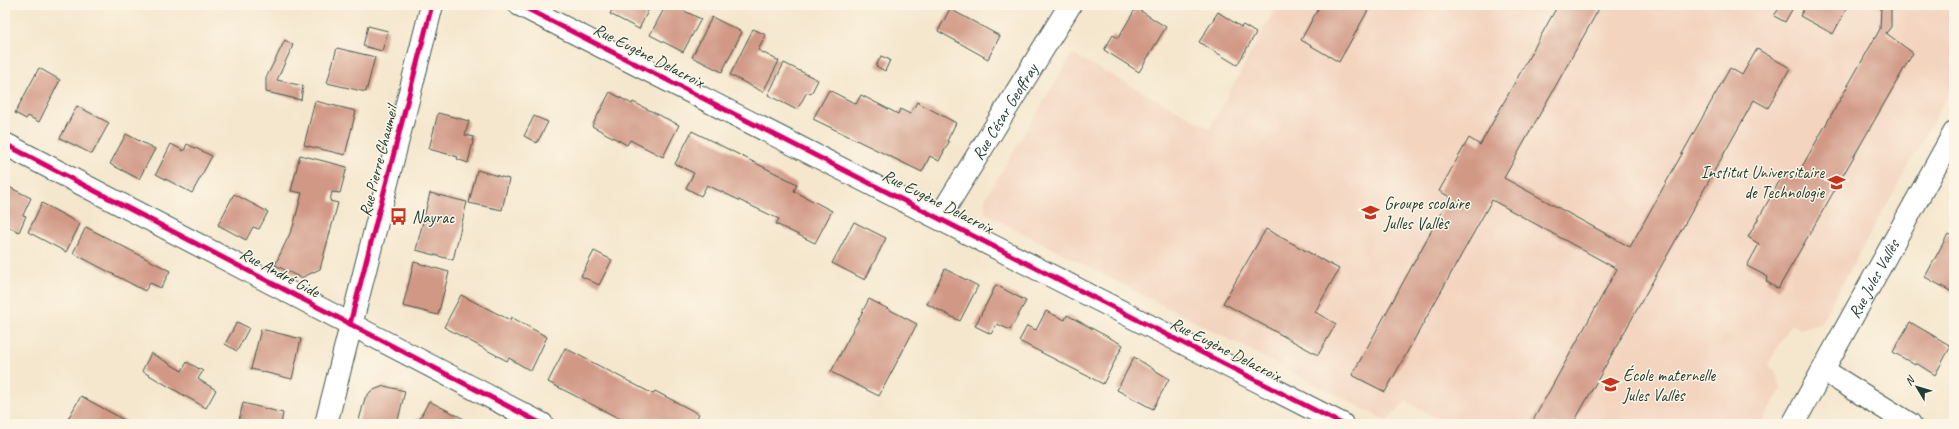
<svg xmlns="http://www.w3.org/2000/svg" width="1959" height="429" font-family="Caveat,sans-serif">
<rect width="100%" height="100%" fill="#fcf5e5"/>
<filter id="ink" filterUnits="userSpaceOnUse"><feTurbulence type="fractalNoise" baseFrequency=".025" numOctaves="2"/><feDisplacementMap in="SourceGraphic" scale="8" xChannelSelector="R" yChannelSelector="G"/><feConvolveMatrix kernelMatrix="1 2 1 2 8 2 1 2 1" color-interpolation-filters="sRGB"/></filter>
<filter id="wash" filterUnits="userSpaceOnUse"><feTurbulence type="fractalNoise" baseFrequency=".012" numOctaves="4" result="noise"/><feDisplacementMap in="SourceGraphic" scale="16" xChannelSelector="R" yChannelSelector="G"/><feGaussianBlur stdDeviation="0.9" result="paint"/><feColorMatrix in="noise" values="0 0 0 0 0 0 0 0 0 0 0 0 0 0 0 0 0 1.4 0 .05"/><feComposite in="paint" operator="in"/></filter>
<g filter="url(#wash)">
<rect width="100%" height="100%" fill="#f5e7ce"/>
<polygon fill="#f3d4bf" points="1277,5 1954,5 1954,84 1820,324 1800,329 1791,324 1768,365 1775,370 1781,389 1761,424 1446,424 1406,401 1387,421 988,215 985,212 985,199 1072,54 1210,128"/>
<g id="blocks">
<g fill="#d19885">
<polygon points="614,5 651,5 639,29 610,14"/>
<polygon points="666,5 672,5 701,19 683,52 650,35"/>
<polygon points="1320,5 1371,5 1339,62 1301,40"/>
<polygon points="1558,5 1601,5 1504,178 1630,247 1730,68 1742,75 1757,49 1790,68 1768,108 1754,100 1573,424 1531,424 1617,269 1492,200 1385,392 1352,375 1450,197 1439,191 1469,138 1480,145"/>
<polygon points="1781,5 1794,6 1785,22 1774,16"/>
<polygon points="1806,5 1846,5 1848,6 1833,34 1800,16"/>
<polygon points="1875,5 1891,5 1891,27 1886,33 1913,53 1778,289 1766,281 1768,277 1747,266 1759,244 1748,237 1784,173 1795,179 1880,29 1881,7"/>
<polygon points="1136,8 1166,27 1139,72 1104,50 1113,35 1118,38"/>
<polygon points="950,9 1000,36 988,59 938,31"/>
<polygon points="1218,12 1241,27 1243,25 1256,33 1237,65 1199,42"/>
<polygon points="712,17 742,32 722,72 692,57"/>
<polygon points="368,26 388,31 382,51 363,46"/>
<polygon points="753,29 766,35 758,50 779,61 763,92 730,75"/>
<polygon points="285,40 293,45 277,80 303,86 301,100 266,92 266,78"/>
<polygon points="337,48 375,57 366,92 327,83"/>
<polygon points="881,56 890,60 885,71 876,66"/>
<polygon points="784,63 818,80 811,94 807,92 797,110 768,95"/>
<polygon points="39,68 60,80 39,122 28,116 26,119 15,113"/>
<polygon points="829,90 856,104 861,95 898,114 900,109 910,114 917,102 956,123 947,141 949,142 939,161 930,156 922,172 813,119"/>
<polygon points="610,92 632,104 633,102 679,125 663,157 630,140 627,145 592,126"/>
<polygon points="315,101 356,111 345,155 304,145"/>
<polygon points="77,106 109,123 92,154 60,138"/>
<polygon points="438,113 469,121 465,135 474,137 468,163 457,159 458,157 429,149"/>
<polygon points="534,116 548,122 537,143 524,136"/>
<polygon points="692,131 797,184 794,191 832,211 815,243 776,224 779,219 707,185 701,196 686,188 694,173 675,164"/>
<polygon points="126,134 155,149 139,179 110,164"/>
<polygon points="171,144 184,151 187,144 212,156 192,193 156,174"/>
<polygon points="300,155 347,167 340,193 332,192 330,201 338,203 320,269 301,278 275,265 293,227 302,193 291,191"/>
<polygon points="477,170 509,179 502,210 469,203"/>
<polygon points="5,185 31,198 23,215 26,216 19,232 5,225"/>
<polygon points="430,193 467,202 453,260 416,250"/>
<polygon points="234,194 268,212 259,229 253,227 246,240 218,225"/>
<polygon points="42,203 80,224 66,252 28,232"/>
<polygon points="854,222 886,238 865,280 832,263"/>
<polygon points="86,227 170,271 161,288 150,283 145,291 73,253"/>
<polygon points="1266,229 1339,269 1315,312 1336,324 1318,355 1223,303"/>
<polygon points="1948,234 1954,237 1954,293 1925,277"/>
<polygon points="594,251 612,260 599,285 581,276"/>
<polygon points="414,262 449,272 438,315 403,306"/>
<polygon points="945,269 978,286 960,321 927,304"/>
<polygon points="996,285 1026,301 1010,330 997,324 991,334 975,326"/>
<polygon points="461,295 510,320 511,317 547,337 531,371 509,358 507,361 444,327"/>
<polygon points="869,299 917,324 879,396 831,372"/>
<polygon points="1046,311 1065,320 1067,315 1123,345 1103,384 1019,341 1027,326 1036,330"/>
<polygon points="237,322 249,328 237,351 225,344"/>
<polygon points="1910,322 1951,346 1935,375 1916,363 1915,365 1893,352"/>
<polygon points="261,329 301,339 292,379 251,369"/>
<polygon points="565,348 653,394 655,391 699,414 694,424 630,424 548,382"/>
<polygon points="151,353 182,371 187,362 203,371 198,379 216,390 206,408 142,371"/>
<polygon points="1134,357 1169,379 1153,409 1117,390"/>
<polygon points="384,386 405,391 397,424 358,424 365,398 371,391"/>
<polygon points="81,396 126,421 124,424 65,424"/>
<polygon points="429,401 462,418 473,424 413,424 416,419 419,420"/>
<polygon points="243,403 283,413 281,424 238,424"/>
</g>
</g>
</g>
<g filter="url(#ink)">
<use href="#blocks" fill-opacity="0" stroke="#3f564b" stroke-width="1"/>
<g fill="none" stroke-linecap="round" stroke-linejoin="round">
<defs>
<g id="minor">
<polyline points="520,5 1342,424"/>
<polyline points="5,144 542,424"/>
<path id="s1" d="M 939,218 L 1070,5"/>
<polyline points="1823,370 1910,424"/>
<polyline points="326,424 432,5"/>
<path id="s2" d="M 1793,424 L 1954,133"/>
</g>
</defs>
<use href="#minor" stroke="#3f564b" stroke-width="24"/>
<use href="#minor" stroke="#fff" stroke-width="22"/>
<defs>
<g id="cycleway">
<polyline points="520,5 1342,424"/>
<polyline points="5,144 542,424"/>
<polyline points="350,324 432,5"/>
</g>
</defs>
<use href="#cycleway" stroke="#fcf5e5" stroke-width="8"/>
<use href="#cycleway" stroke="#d6006c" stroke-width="5"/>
</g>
</g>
<defs>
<symbol id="university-bare" viewBox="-9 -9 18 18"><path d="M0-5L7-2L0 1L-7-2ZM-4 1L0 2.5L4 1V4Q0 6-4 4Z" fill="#c8321e" stroke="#fcf5e5" stroke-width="2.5" paint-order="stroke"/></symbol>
<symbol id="school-bare" viewBox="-9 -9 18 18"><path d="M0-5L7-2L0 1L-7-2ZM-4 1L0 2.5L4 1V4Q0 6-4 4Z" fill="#c8321e" stroke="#fcf5e5" stroke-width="2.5" paint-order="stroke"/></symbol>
<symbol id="bus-bare" viewBox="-9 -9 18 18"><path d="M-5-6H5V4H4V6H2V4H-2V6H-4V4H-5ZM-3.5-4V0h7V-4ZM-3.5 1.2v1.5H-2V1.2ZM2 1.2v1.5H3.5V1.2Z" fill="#c8321e" stroke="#fcf5e5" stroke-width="2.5" paint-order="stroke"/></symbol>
</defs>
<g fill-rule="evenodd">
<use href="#university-bare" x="1824" y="170" width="25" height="25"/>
<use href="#school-bare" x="1358" y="200" width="25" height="25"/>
<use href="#bus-bare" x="386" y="204" width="25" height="25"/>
<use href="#school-bare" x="1598" y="372" width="25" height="25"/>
</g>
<g text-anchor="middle" stroke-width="3" stroke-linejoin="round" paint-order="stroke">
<g font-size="17" fill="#1f3d34" stroke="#fcf5e5">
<text transform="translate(649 55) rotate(27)" y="6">Rue Eugène Delacroix</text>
<text dy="6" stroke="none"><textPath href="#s1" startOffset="125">Rue César Geoffray</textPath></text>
<text transform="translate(378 161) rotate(-76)" y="6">Rue Pierre Chaumeil</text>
<text transform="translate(938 201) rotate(27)" y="6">Rue Eugène Delacroix</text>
<text transform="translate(280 272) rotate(28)" y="6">Rue André Gide</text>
<text dy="6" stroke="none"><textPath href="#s2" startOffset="166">Rue Jules Vallès</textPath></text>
<text transform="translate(1226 349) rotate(27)" y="6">Rue Eugène Delacroix</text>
</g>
<g font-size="17" fill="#1f3d34" stroke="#fcf5e5" text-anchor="start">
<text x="1824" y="178" text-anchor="end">Institut Universitaire<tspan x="1824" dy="20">de Technologie</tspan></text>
<text x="1384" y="209">Groupe scolaire<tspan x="1384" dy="20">Julles Vallès</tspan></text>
<text x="412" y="223">Nayrac</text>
<text x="1623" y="381">École maternelle<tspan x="1623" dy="20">Jules Vallès</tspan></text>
</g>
</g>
<rect width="1959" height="429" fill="none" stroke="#fcf5e5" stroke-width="20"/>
<g transform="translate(1917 387) rotate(308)" stroke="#fcf5e5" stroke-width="3" paint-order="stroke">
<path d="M0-3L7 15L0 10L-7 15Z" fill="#1f3d34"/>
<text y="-6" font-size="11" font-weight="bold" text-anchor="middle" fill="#1f3d34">N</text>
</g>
</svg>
